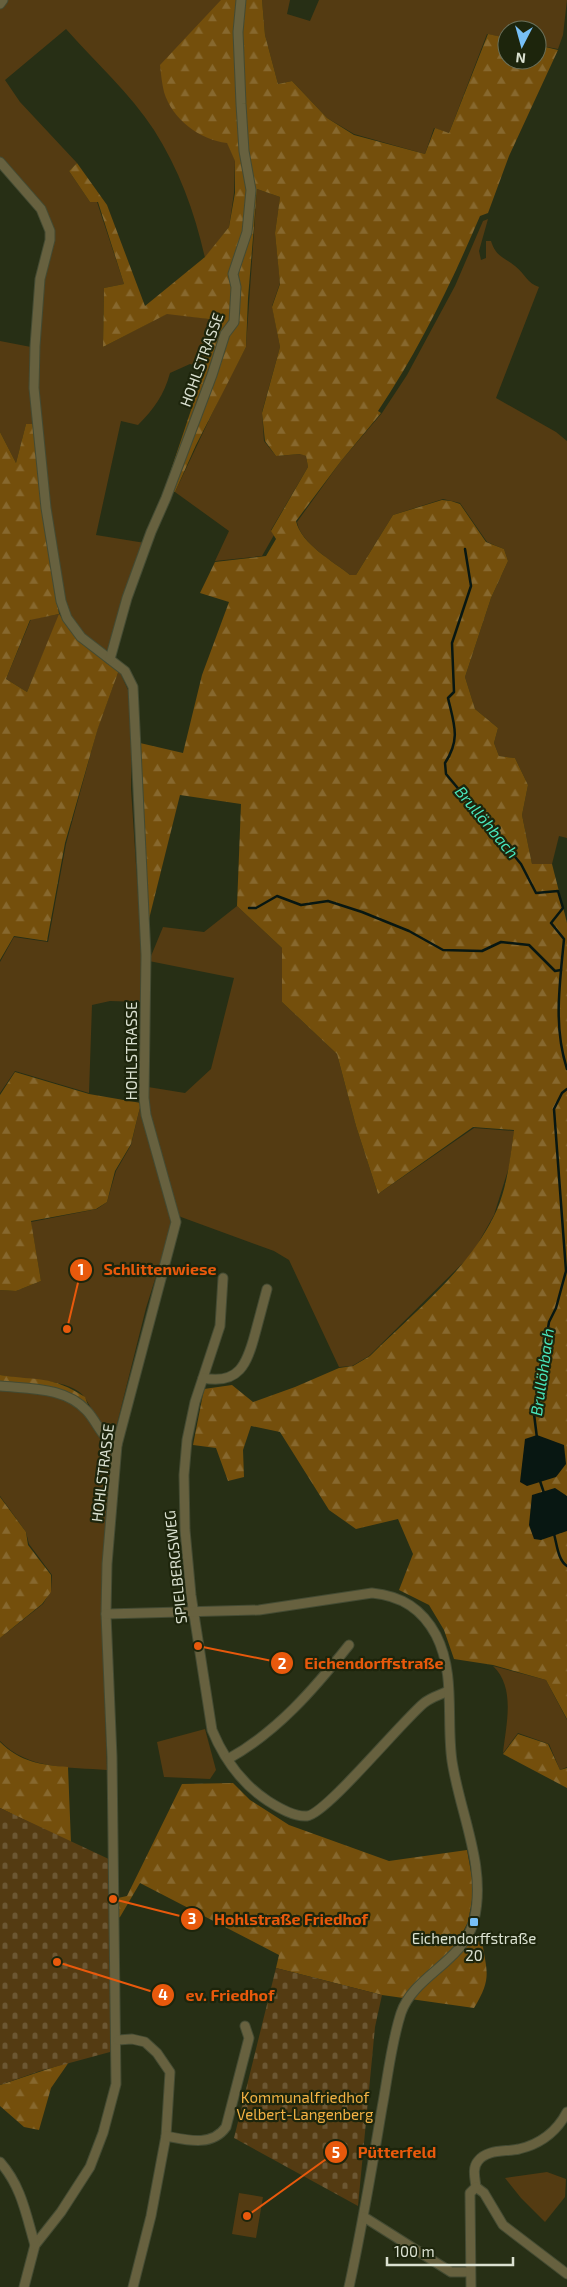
<svg xmlns="http://www.w3.org/2000/svg" width="567" height="2287" font-family="'Exo 2',sans-serif">
<defs>
<pattern id="forest-firs" width="22" height="20" patternUnits="userSpaceOnUse" patternTransform="scale(1.25)"><rect width="22" height="20" fill="#744f0c"/><path d="M5 1l3.5 6h-7zM16 11l3.5 6h-7z" fill="#87682e"/></pattern>
<pattern id="cemetery-stones" width="16" height="16" patternUnits="userSpaceOnUse" patternTransform="scale(1.25)"><rect width="16" height="16" fill="#543b12"/><path d="M2 7V4a2 2 0 0 1 4 0v3zM10 15v-3a2 2 0 0 1 4 0v3z" fill="#6c5733"/></pattern>
</defs>
<rect width="100%" height="100%" fill="#272f15"/>
<g fill="#543b12">
<path d="M 6,0 L 221,0 L 227,142 L 235,160 L 234,193 L 229,227 L 205,258 C 195,213 179,169 154,130 C 130,93 95,62 66,29 L 5,80 L 20,102 L 77,163 L 69,171 L 90,202 L 97,202 L 124,284 L 104,288 L 103,347 L 168,313 L 217,320 L 209,350 L 198,366 L 190,364 L 170,373 C 164,395 154,409 138,425 L 121,421 L 96,535 L 145,543 L 109,655 L 82,635 L 70,617 L 63,600 L 50,516 L 36,364 L 40,298 L 51,248 L 39,202 L 0,157 L 0,9 Z"/>
<polygon points="262,0 290,0 287,14 310,21 319,0 567,0 563,35 558,49 537,45 537,30 507,30 507,38 487,34 449,133 434,128 425,154 354,134 327,118 292,81 278,84 265,35"/>
<polygon points="257,189 280,197 275,233 280,283 272,306 280,347 262,412 264,441 276,456 301,454 306,456 308,467 271,530 274,535 262,556 215,561 229,531 175,492 226,384 246,347"/>
<path d="M 488,219 L 479,251 L 481,260 L 486,258 L 486,241 L 491,241 C 496,257 504,257 515,266 C 525,274 527,283 539,287 L 496,398 L 556,432 L 567,441 L 567,838 L 559,836 L 552,864 L 532,864 L 522,815 L 528,785 L 515,758 L 499,756 L 494,743 L 498,728 L 475,709 L 465,677 L 491,598 L 508,561 L 504,549 L 487,542 L 460,503 L 443,499 L 393,515 L 356,575 L 350,575 C 333,561 301,544 297,522 L 341,461 L 382,413 L 407,375 L 455,286 L 483,221 Z"/>
<polygon points="0,341 31,347 34,424 26,424 16,463 0,432"/>
<polygon points="60,614 27,692 6,679 31,619"/>
<polygon points="119,670 132,699 131,789 142,956 142,1002 110,1001 92,1005 89,1093 15,1071 0,1093 0,962 14,937 48,942 66,844 98,727"/>
<path d="M 237,906 L 282,948 L 282,1002 L 337,1054 L 356,1126 L 378,1194 L 474,1128 L 514,1131 L 509,1167 L 494,1215 L 472,1254 L 369,1356 L 352,1366 L 339,1367 L 289,1260 L 274,1251 L 181,1217 L 170,1211 L 173,1222 L 146,1308 L 115,1432 L 113,1435 C 96,1424 95,1413 85,1398 C 73,1378 21,1380 0,1375 L 0,1290 L 16,1291 L 41,1281 L 31,1222 L 97,1209 L 107,1202 L 116,1171 L 131,1145 L 141,1103 L 148,1087 L 185,1093 L 211,1069 L 234,978 L 149,961 L 163,927 L 204,932 Z"/>
<path d="M 0,1388 L 67,1398 L 83,1412 L 109,1447 L 111,1454 L 101,1593 L 107,1770 C 69,1767 28,1770 0,1741 L 0,1638 L 43,1604 L 51,1591 L 52,1575 L 29,1544 L 26,1532 L 0,1496 Z"/>
<path d="M 493,1666 L 546,1680 L 567,1720 L 567,1767 L 560,1770 L 549,1744 L 518,1733 L 503,1753 C 506,1724 516,1688 493,1666 Z"/>
<polygon points="205,1729 216,1770 210,1779 164,1777 157,1742"/>
<polygon points="547,2172 566,2179 565,2197 545,2222 521,2198 505,2178"/>
<polygon points="239,2193 263,2197 256,2238 232,2234"/>
</g>
<g fill="url(#forest-firs)" fill-rule="evenodd">
<path d="M 221,0 L 262,0 L 265,35 L 278,84 L 292,81 L 327,118 L 354,135 L 425,154 L 435,128 L 449,133 L 488,34 L 507,38 L 507,60 L 537,60 L 537,45 L 558,50 L 509,156 L 488,213 L 480,216 C 451,284 419,350 378,411 L 381,413 L 341,461 L 296,521 C 301,544 333,561 350,575 L 356,575 L 393,515 L 442,500 L 451,501 L 460,504 L 486,542 L 504,549 L 508,561 L 491,598 L 465,677 L 475,709 L 498,728 L 494,743 L 499,756 L 515,758 L 528,785 L 522,815 L 532,864 L 552,864 L 567,923 L 567,1719 L 546,1680 L 493,1665 L 454,1659 L 444,1630 L 429,1605 L 399,1590 L 413,1554 L 398,1519 L 356,1529 L 329,1510 L 280,1432 L 251,1426 L 243,1450 L 244,1477 L 228,1481 L 216,1448 L 193,1445 L 204,1389 L 232,1385 L 253,1402 L 295,1387 L 339,1368 L 353,1366 L 370,1356 C 413,1313 467,1271 494,1216 C 507,1190 510,1159 514,1130 L 473,1127 L 378,1194 L 356,1126 L 337,1054 L 282,1002 L 282,948 L 237,906 L 241,804 L 180,795 L 147,927 L 140,743 L 183,753 L 202,675 L 229,602 L 200,593 L 215,562 L 266,556 L 276,539 L 271,531 L 308,467 L 306,456 L 300,454 L 276,456 L 265,441 L 262,413 L 280,347 L 272,307 L 280,284 L 275,233 L 280,197 L 257,189 L 248,298 L 246,347 L 196,445 L 175,492 L 165,488 L 205,368 L 198,366 L 209,350 L 217,320 L 167,314 L 103,347 L 104,288 L 124,284 L 98,202 L 90,202 L 69,171 L 77,163 L 107,205 L 145,306 L 205,257 L 229,227 L 235,193 L 235,161 L 227,143 C 200,140 172,119 164,92 C 162,84 161,74 160,65 Z"/>
<path d="M 26,424 L 34,424 L 45,523 L 59,614 L 78,639 L 119,670 L 98,728 L 65,843 L 47,941 L 14,936 L 0,960 L 0,432 L 16,463 ZM 59,614 L 27,692 L 6,679 L 30,620 Z"/>
<polygon points="15,1072 89,1094 141,1103 131,1144 115,1171 107,1202 96,1209 31,1221 41,1281 16,1291 0,1290 0,1095"/>
<path d="M 0,1375 C 37,1381 51,1375 85,1397 L 89,1408 L 70,1395 L 0,1383 Z"/>
<polygon points="0,1497 26,1532 28,1545 51,1575 51,1592 42,1604 0,1638"/>
<polygon points="518,1734 548,1744 560,1770 567,1768 567,1788 503,1754"/>
<path d="M 0,1742 C 20,1762 41,1765 68,1767 L 71,1843 L 0,1808 Z"/>
<path d="M 233,1783 L 250,1800 L 289,1825 L 389,1861 L 467,1850 L 474,1889 L 468,1922 L 456,1945 L 482,1941 C 487,1973 492,1978 474,2008 L 382,1995 L 276,1968 L 279,1955 L 140,1883 L 120,1917 L 113,1920 L 113,1899 L 127,1896 L 182,1784 Z"/>
<polygon points="69,2062 51,2088 39,2130 24,2127 0,2106 0,2085"/>
</g>
<g fill="url(#cemetery-stones)">
<polygon points="0,1808 113,1861 118,2040 110,2052 40,2071 0,2085"/>
<polygon points="276,1968 382,1995 375,2027 358,2206 234,2138"/>
</g>
<g fill="#081712">
<polygon points="537,1435 564,1445 566,1464 556,1477 527,1486 520,1482 525,1439"/>
<polygon points="555,1488 567,1496 567,1531 541,1540 534,1539 529,1525 532,1495"/>
</g>
<g fill="none" stroke-linecap="round" stroke-linejoin="round">
<g stroke="#081712" stroke-width="2.5">
<path d="M 465,549 L 471,586 L 452,643 L 454,692 L 448,698 C 454,724 461,739 445,763 L 446,774 L 521,864 L 536,893 L 558,891 L 563,908 L 551,923 L 564,939 C 560,983 553,1026 567,1069"/>
<polyline points="249,908 256,908 277,896 301,905 328,901 362,912 409,931 443,950 482,951 501,942 529,945 555,971 561,970"/>
<polyline points="537,1438 534,1414 549,1322 556,1308 566,1271 554,1109 562,1093 567,1089"/>
<polyline points="540,1481 544,1493"/>
<path d="M 554,1534 C 557,1545 558,1560 567,1566"/>
</g>
<defs>
<g id="street">
<polyline points="0,4 3,0"/>
<polyline points="0,162 41,209 50,231 50,240 40,279 35,346 34,388 46,508 61,601 67,618 81,637 125,671 133,687 146,955 144,1098 146,1115 176,1222 117,1445 107,1564 106,1614 112,1757 116,2084 103,2133 90,2167 61,2212 35,2245 24,2287"/>
<polyline points="110,659 127,598 151,532 166,498 212,375 225,334 234,322 236,287 233,274 247,232 251,190 244,151 241,104 238,32 241,0"/>
<path d="M 223,1278 L 220,1326 L 195,1402 L 187,1440 L 184,1475 L 185,1530 L 191,1595 L 212,1730 C 224,1759 242,1784 268,1801 C 279,1808 294,1817 307,1816 C 326,1814 402,1721 424,1703 C 431,1697 440,1695 448,1691"/>
<path d="M 203,1378 C 239,1385 247,1364 255,1334 C 259,1319 263,1304 267,1289"/>
<path d="M 0,1386 C 30,1389 66,1387 87,1411 C 98,1423 101,1438 117,1445"/>
<path d="M 106,1614 L 259,1610 L 372,1593 C 402,1596 422,1609 436,1635 C 456,1674 446,1720 452,1761 C 460,1814 487,1867 474,1920 C 464,1962 414,1975 401,2013 C 391,2044 388,2076 382,2108 C 372,2168 362,2228 349,2287"/>
<path d="M 228,1759 C 277,1732 314,1689 349,1645"/>
<polyline points="118,2040 132,2039 145,2042 157,2053 170,2072 166,2136 151,2216 133,2287"/>
<path d="M 166,2136 C 187,2140 212,2147 226,2127 L 249,2038 L 245,2026"/>
<path d="M 0,2162 C 22,2187 26,2215 35,2245"/>
<path d="M 476,2187 C 475,2178 472,2168 478,2161 C 487,2149 505,2152 519,2149 C 540,2144 557,2131 567,2112"/>
<polyline points="476,2187 484,2193 503,2225 567,2274"/>
<polyline points="364,2217 451,2272 470,2272"/>
<polyline points="471,2287 470,2193 476,2187"/>
</g>
</defs>
<use href="#street" stroke="#444b33" stroke-width="11"/>
<use href="#street" stroke="#67613f" stroke-width="9"/>
</g>
<rect fill="#77c0f7" stroke="#1d250c" stroke-width="2" x="469" y="1917" width="10" height="10" rx="2.5"/>
<g text-anchor="middle" stroke-width="4.5" stroke-linejoin="round" paint-order="stroke">
<g font-size="15" fill="#dbe1d1" stroke="#1d250c">
<text transform="translate(202 360) rotate(-70)" y="5">HOHLSTRASSE</text>
<text transform="translate(132 1051) rotate(-90)" y="5">HOHLSTRASSE</text>
<text transform="translate(103 1473) rotate(-83)" y="5">HOHLSTRASSE</text>
<text transform="translate(176 1567) rotate(-96)" y="5">SPIELBERGSWEG</text>
</g>
<g font-size="15" fill="#dbe1d1" stroke="#1d250c">
<text x="474" y="1944">Eichendorffstraße<tspan x="474" dy="17">20</tspan></text>
</g>
<g font-size="15" fill="#f4b244" stroke="#1d250c">
<text x="305" y="2103">Kommunalfriedhof<tspan x="305" dy="17">Velbert-Langenberg</tspan></text>
</g>
<g font-size="16" font-style="italic" fill="#48e7bd" stroke="#1d250c">
<text transform="translate(487 822) rotate(50)" y="6">Brullöhbach</text>
<text transform="translate(542 1372) rotate(-82)" y="6">Brullöhbach</text>
</g>
</g>
<path fill="none" stroke="#e8590c" stroke-width="2" d="M67 1329L81 1270M198 1646L282 1663M113 1899L192 1919M57 1962L163 1995M247 2216L336 2152"/>
<g fill="#e8590c" stroke="#1d250c" stroke-width="2">
<circle cx="67" cy="1329" r="5"/>
<circle cx="198" cy="1646" r="5"/>
<circle cx="113" cy="1899" r="5"/>
<circle cx="57" cy="1962" r="5"/>
<circle cx="247" cy="2216" r="5"/>
<circle cx="81" cy="1270" r="12"/>
<circle cx="282" cy="1663" r="12"/>
<circle cx="192" cy="1919" r="12"/>
<circle cx="163" cy="1995" r="12"/>
<circle cx="336" cy="2152" r="12"/>
</g>
<g font-size="15" text-anchor="middle" font-weight="bold" fill="#fff">
<text x="81" y="1275">1</text>
<text x="282" y="1669">2</text>
<text x="192" y="1924">3</text>
<text x="163" y="2000">4</text>
<text x="336" y="2158">5</text>
</g>
<g font-size="16" text-anchor="middle" font-weight="bold" fill="#e8590c" stroke="#1d250c" stroke-width="4.5" stroke-linejoin="round" paint-order="stroke">
<text x="160" y="1275">Schlittenwiese</text>
<text x="374" y="1669">Eichendorffstraße</text>
<text x="291" y="1925">Hohlstraße Friedhof</text>
<text x="230" y="2001">ev. Friedhof</text>
<text x="397" y="2158">Pütterfeld</text>
</g>
<g transform="translate(522 45) rotate(186)"><circle r="24" fill="#1d250c" stroke="#69705b"/>
<path d="M0-4L9 19L0 12L-9 19Z" fill="#77c0f7"/>
<text y="-8" font-size="14" font-weight="bold" text-anchor="middle" fill="#dbe1d1">N</text>
</g>
<path d="M387 2257v8h126v-8" fill="none" stroke="#dbe1d1" stroke-width="2.5"/>
<text x="394" y="2257" font-size="15" fill="#dbe1d1" stroke="#1d250c" stroke-width="4" paint-order="stroke">100 m</text>
</svg>
